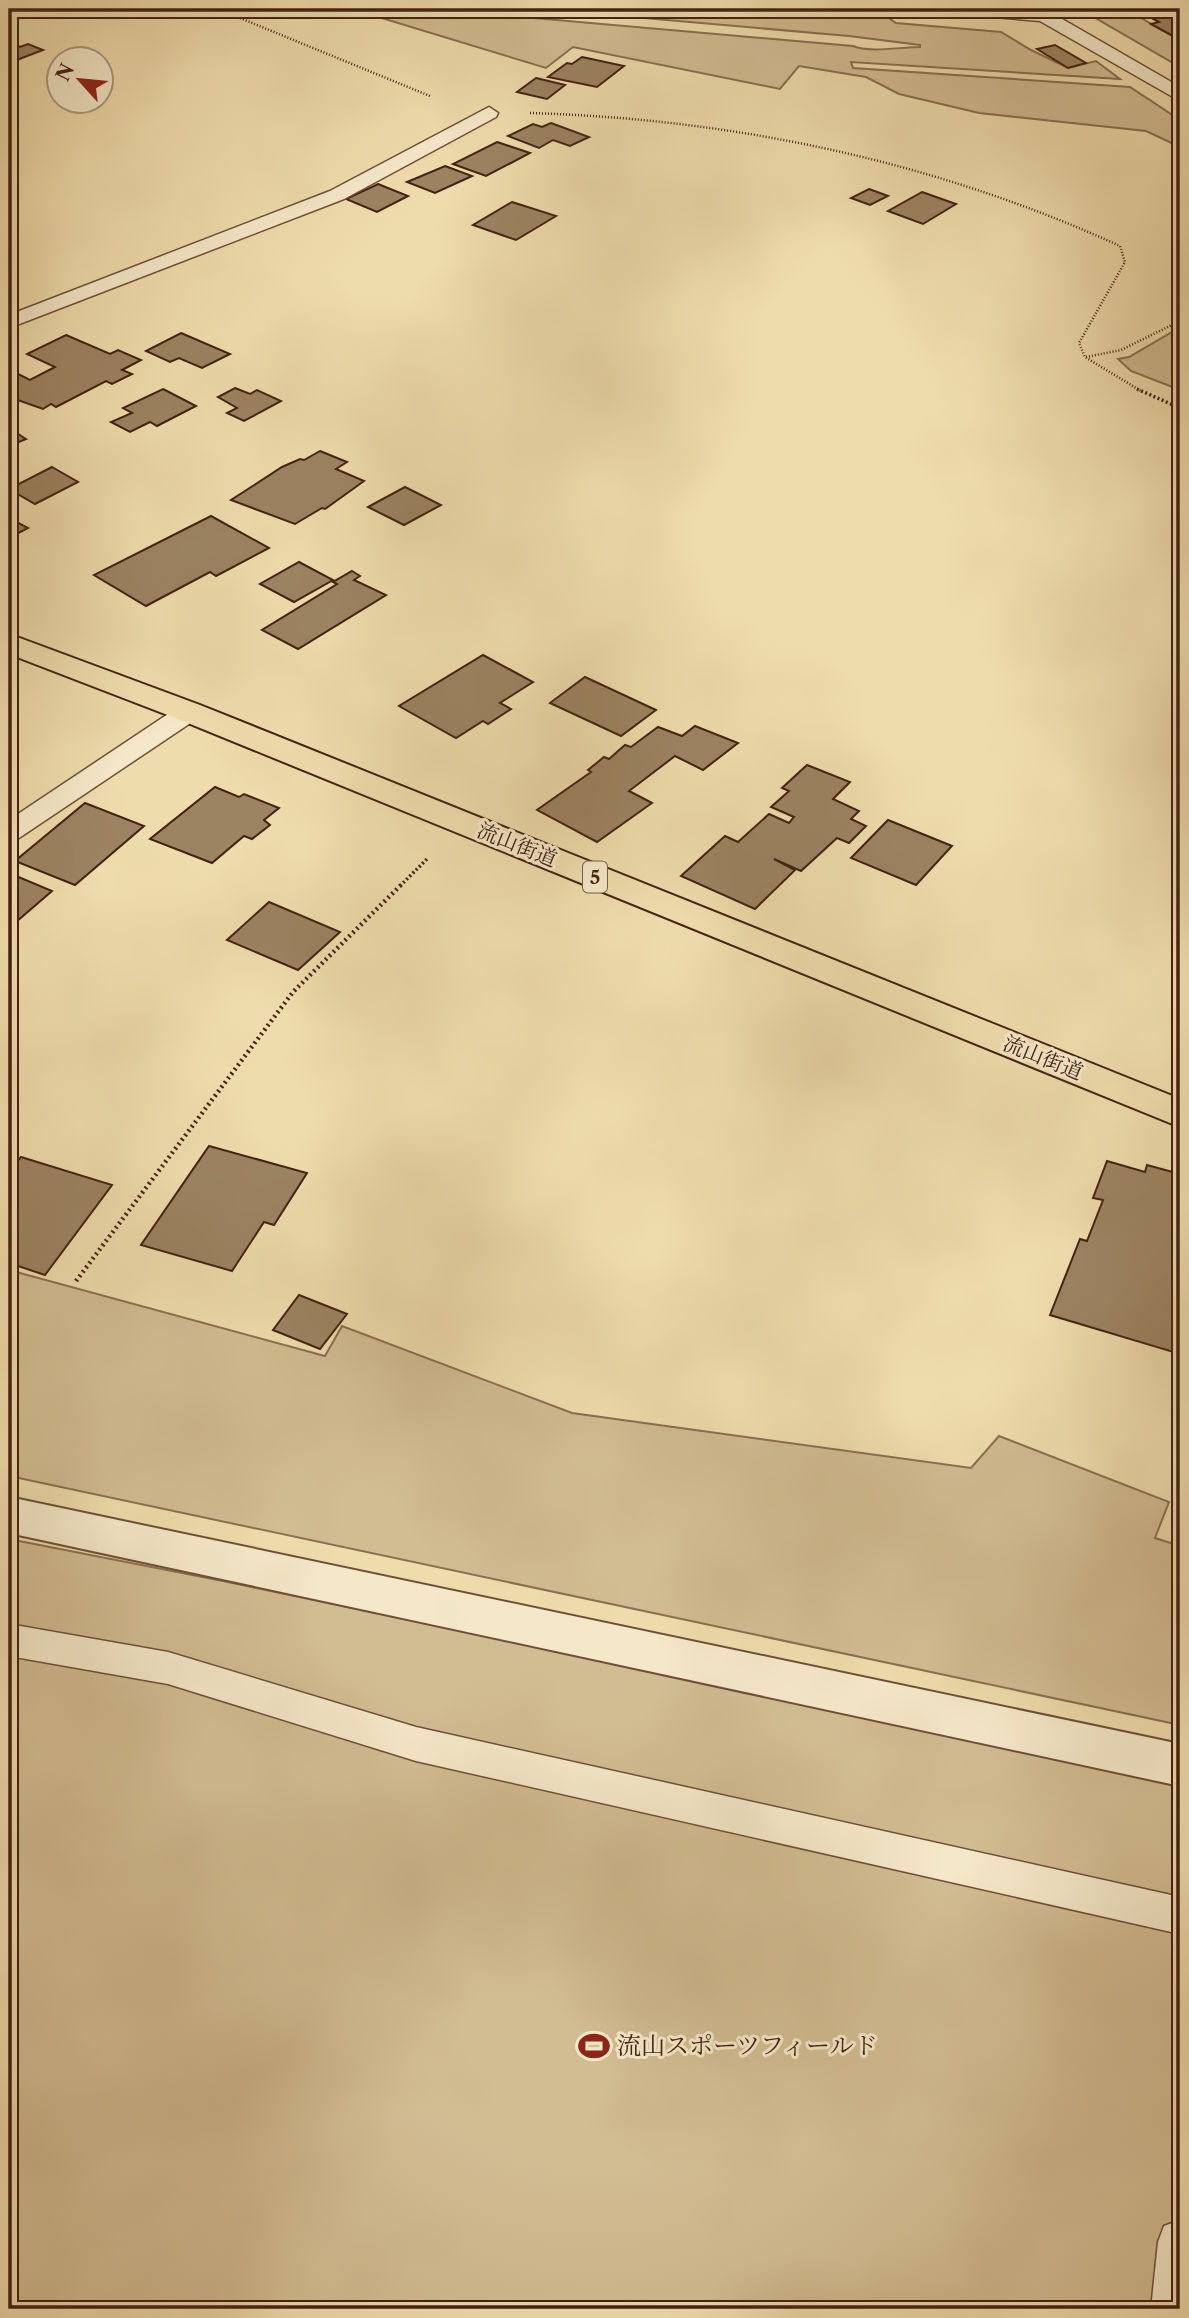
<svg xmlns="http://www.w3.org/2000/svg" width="1189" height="2318" font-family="'Libre Caslon Text','Noto Serif JP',serif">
<rect width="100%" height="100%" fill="#efdcac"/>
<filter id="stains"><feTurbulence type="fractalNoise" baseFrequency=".00286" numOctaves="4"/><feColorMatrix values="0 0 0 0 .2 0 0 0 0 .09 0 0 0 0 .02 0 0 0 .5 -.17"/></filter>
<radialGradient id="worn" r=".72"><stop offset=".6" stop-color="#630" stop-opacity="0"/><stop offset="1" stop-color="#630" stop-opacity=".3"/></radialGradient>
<g fill="#d2bc92" stroke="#8a6f52" stroke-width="2">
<path d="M 352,9 L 431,9 L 853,46 C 870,53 900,47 920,47 L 920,45 L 849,36 L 541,9 L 875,9 L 896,23 L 1001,32 L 1031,50 L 1068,68 L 1096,61 L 1120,79 L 851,62 L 853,68 L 1130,87 L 1180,120 L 1180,147 L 1146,131 L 979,113 L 899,94 L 866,77 L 799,66 L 780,89 L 573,47 L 546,68 Z"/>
<polygon points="1105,9 1125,9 1180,40 1180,67 1092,16 1093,12"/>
<polygon points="1179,328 1180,390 1131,371 1118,359 1129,357"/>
<polygon points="9,1270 325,1356 342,1326 572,1413 971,1468 999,1436 1169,1502 1155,1538 1180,1546 1180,1725 9,1476"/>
<polygon points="9,1539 228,1582 1180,1782 1180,2309 9,2309"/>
</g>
<g fill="#9c8362" stroke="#432212" stroke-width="2">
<polygon points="1135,9 1180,9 1180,40 1151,24 1159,22"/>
<polygon points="9,42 20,47 28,44 43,50 9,63"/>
<polygon points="1055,45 1086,63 1068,68 1037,49"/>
<polygon points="582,57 624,66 597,87 548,77 567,63 572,64"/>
<polygon points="536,78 565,85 547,99 517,92"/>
<polygon points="551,123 589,137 570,146 553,140 539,148 508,136 533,124 542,127"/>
<polygon points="497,142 530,153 486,176 453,164"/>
<polygon points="445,166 472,176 435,193 407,182"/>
<polygon points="378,184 408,196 377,212 346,199"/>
<polygon points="869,189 888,196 870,205 851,198"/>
<polygon points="922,192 956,204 923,224 888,211"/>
<polygon points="512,202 556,216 516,240 473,225"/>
<polygon points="181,333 230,354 202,368 179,358 170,362 146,351"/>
<polygon points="66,335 110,354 118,350 141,360 122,370 132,374 112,384 106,381 56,407 51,404 43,409 9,397 9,377 16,373 30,380 55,367 27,354"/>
<polygon points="235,388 250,394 257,390 281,401 244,421 227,413 237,408 218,397"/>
<polygon points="163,389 196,406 157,426 150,422 130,432 111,422 132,413 123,408"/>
<polygon points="9,428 26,439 9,446"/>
<polygon points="320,451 347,462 336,469 364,481 325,509 322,508 295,524 231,500 282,467 300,459 304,460"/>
<polygon points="52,467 78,482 35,504 9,489"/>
<polygon points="405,487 441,505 404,525 368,507"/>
<polygon points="211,516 269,548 216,576 210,572 146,606 94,575"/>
<polygon points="9,518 28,528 9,538"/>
<polygon points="299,562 333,580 294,602 260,584"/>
<polygon points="352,571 360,576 354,580 386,595 298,649 262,630 337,584 333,582"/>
<polygon points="483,655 533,682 500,703 511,709 488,724 483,721 456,738 399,706"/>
<polygon points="585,677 656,710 621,736 550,703"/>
<polygon points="695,726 738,743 703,770 675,756 629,791 652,803 597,842 537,810 591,772 588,770 604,757 609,759 625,745 631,747 658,727 682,736"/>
<polygon points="807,765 850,782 833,799 859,811 851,819 866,826 849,843 837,838 801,871 774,859 795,870 755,909 681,876 725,836 738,842 769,814 789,823 794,817 771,807 789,791 782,788"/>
<polygon points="215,787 239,797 244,794 279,808 264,820 270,825 252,839 244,836 212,863 150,839"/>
<polygon points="85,803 144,826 75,885 15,861"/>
<polygon points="888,820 952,846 916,885 851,858"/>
<polygon points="9,873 52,891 9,928"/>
<polygon points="269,902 340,932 298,970 227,940"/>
<polygon points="209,1146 307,1173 274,1225 264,1222 232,1271 141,1245"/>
<polygon points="21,1157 112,1185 45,1275 9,1263 9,1172"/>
<polygon points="1107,1161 1145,1172 1147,1165 1180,1174 1180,1354 1050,1315 1080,1239 1087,1241 1103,1200 1093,1198"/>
<polygon points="299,1295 347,1314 320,1349 273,1330"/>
</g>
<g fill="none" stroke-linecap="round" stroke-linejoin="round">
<defs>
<g id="service">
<polygon points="951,9 1020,9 1050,12 1180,87 1180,101 1040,21 960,14"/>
<polygon points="489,107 498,113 496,117 344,199 9,328 9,315 330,191"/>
<polygon points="189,704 198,706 202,712 198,718 19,838 9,840 9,820 180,706"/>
<polygon points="9,1624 168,1652 416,1727 1180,1897 1180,1934 416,1761 168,1684 9,1656"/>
<polygon points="1180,2220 1180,2309 1151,2309 1158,2242 1164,2226"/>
</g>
<polygon id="minor" points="9,1497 1180,1744 1180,1786 9,1533"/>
<polygon id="primary" points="9,634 200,705 1180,1099 1180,1127 178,719 9,654"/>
</defs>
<use href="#service" stroke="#6e5038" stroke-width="3"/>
<use href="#minor" stroke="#6e5038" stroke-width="4"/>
<use href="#primary" stroke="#432212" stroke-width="4"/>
<g stroke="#432212" stroke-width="2.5" stroke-dasharray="1 2" stroke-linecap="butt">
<polyline points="218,9 430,96"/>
<path d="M 530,113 C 734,119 934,161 1120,246 L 1125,262 L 1079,343 L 1085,357 L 1141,391"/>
<polyline points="1086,357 1121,350 1180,321"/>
</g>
<g stroke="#432212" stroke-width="3.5" stroke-dasharray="2 2.5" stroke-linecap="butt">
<polyline points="1137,389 1180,408"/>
<polyline points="400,886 428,858"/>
</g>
<polyline stroke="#432212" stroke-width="4.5" stroke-dasharray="2 3.5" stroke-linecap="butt" points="76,1281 293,992 401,885"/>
<use href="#service" fill="#f5e8c9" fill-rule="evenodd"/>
<use href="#minor" fill="#f5e8c9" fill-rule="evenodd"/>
<use href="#primary" fill="#efdcac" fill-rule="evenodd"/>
</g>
<defs>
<symbol id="stadium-bare" viewBox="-9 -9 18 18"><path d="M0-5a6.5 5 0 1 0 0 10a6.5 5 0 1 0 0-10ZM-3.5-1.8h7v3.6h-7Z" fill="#8f2418" stroke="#f5e8c9" stroke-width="2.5" paint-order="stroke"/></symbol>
</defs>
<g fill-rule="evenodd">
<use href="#stadium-bare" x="572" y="2024" width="44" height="44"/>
</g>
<g text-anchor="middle" stroke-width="6" stroke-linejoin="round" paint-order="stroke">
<rect fill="#f5e8c9" stroke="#785d49" stroke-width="2" x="583" y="861.5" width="24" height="31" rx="5"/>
<g font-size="19" font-weight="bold" fill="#432212">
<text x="595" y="884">5</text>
</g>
<g font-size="21" fill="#432212" stroke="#f5e8c9">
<text transform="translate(517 845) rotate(22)" y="7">流山街道</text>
<text transform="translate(1043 1058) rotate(22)" y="7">流山街道</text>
</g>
<g font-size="24" fill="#432212" stroke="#f5e8c9" text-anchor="start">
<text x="617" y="2054">流山スポーツフィールド</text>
</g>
</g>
<rect width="1189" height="2318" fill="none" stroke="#efdcac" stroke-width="35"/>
<rect x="10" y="10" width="1168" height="2297" fill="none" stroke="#432212" stroke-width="3.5"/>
<rect x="18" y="18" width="1154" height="2283" fill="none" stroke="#432212" stroke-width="2"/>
<g transform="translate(80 80) rotate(297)"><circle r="33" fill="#f5e8c9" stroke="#ae9980" stroke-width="2"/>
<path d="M0-5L12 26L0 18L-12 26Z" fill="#8f2418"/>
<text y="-10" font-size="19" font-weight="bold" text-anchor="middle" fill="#432212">N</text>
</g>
<rect width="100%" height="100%" filter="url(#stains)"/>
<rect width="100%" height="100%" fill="url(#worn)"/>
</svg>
